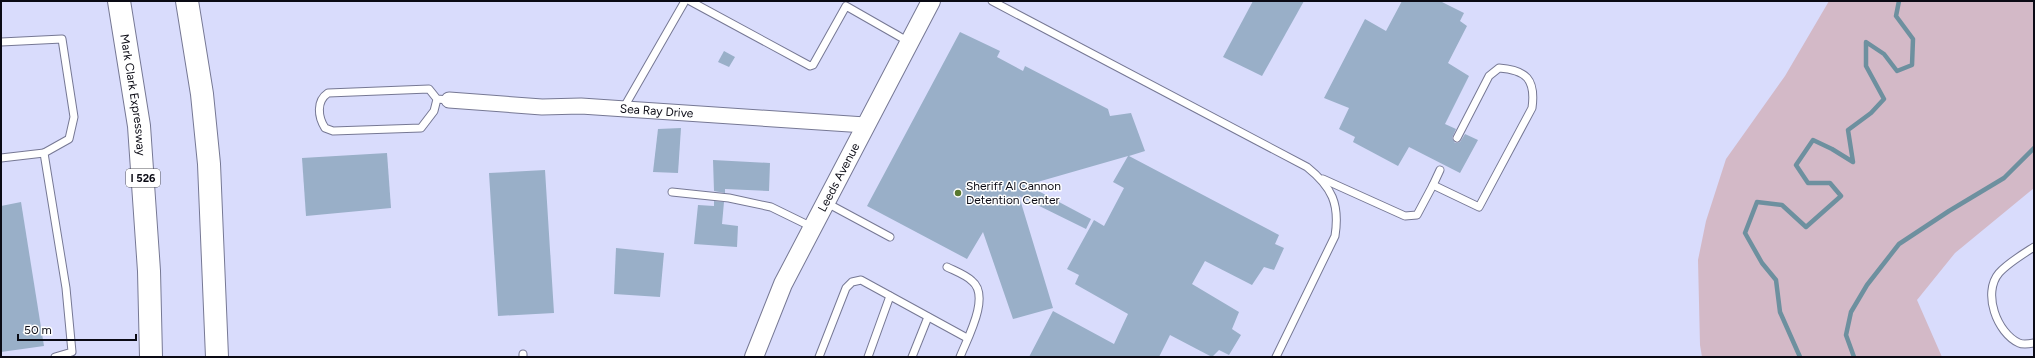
<svg xmlns="http://www.w3.org/2000/svg" width="2035" height="358" font-family="Figtree,sans-serif">
<rect width="100%" height="100%" fill="#d9dcfc"/>
<polygon fill="#d3b9c7" points="1829,1 2034,1 2034,188 1955,253 1917,300 1942,357 1702,357 1700,345 1698,260 1706,221 1726,159 1785,76"/>
<g fill="none" stroke-linecap="round" stroke-linejoin="round">
<g stroke="#6d909f" stroke-width="4.5">
<polyline points="1800,357 1780,312 1776,280 1762,263 1745,233 1757,202 1782,205 1806,227 1841,196 1830,183 1808,183 1796,165 1813,140 1832,149 1853,162 1848,130 1871,113 1884,99 1866,66 1866,42 1884,54 1897,71 1912,65 1913,39 1896,16 1899,1"/>
<polyline points="1854,357 1846,335 1851,312 1867,285 1899,244 1949,211 2004,178 2034,148"/>
</g>
</g>
<g fill="#99afc8">
<polygon points="1253,1 1304,1 1262,76 1223,57"/>
<polygon points="1402,1 1440,1 1464,13 1460,21 1467,26 1448,63 1469,76 1445,124 1456,129 1452,138 1455,143 1460,142 1465,134 1478,140 1460,173 1409,147 1398,166 1353,142 1355,137 1339,129 1349,108 1324,98 1365,19 1386,31"/>
<polygon points="960,32 1000,51 997,57 1023,71 1025,66 1108,109 1110,116 1131,113 1145,151 1129,156 1279,235 1275,244 1284,248 1274,270 1264,267 1252,285 1205,261 1192,284 1239,312 1232,329 1241,335 1229,355 1219,350 1212,357 1170,335 1159,357 1029,357 1053,311 1114,344 1128,314 1075,284 1079,275 1067,269 1094,220 1104,226 1124,188 1113,182 1128,156 1027,185 1091,219 1086,229 1019,196 1053,308 1013,319 983,232 967,259 867,206"/>
<polygon points="724,51 735,57 729,67 718,62"/>
<polygon points="681,128 678,173 653,172 658,129"/>
<polygon points="387,153 391,208 306,216 302,158"/>
<polygon points="713,160 770,163 769,191 725,189 725,193 714,191"/>
<polygon points="545,170 554,313 498,316 489,173"/>
<polygon points="714,201 724,202 722,224 738,226 737,247 694,244 698,205 714,206"/>
<polygon points="21,202 44,346 1,352 1,206"/>
<polygon points="616,248 664,253 660,297 614,294"/>
</g>
<g fill="none" stroke-linecap="round" stroke-linejoin="round">
<defs>
<g id="service">
<polyline points="690,1 810,66 813,65 846,6 909,42"/>
<path d="M 992,1 L 1307,167 C 1332,187 1340,204 1335,236 L 1276,357"/>
<polyline points="1,42 62,39 74,117 69,139 44,153 66,288 72,352 55,357"/>
<path d="M 437,99 L 429,89 L 328,93 C 316,101 318,117 325,128 L 333,131 L 421,128 L 434,111 L 437,99 L 449,100"/>
<polyline points="623,109 685,1"/>
<polyline points="1,158 44,153"/>
<path d="M 1323,179 L 1405,216 L 1417,215 L 1433,185 L 1479,207 L 1532,108 C 1536,79 1526,70 1499,68 L 1489,76 L 1457,138"/>
<polyline points="1433,185 1440,170"/>
<polyline points="672,192 729,198 771,207 812,227"/>
<polyline points="825,202 890,237"/>
<path d="M 2034,247 C 2023,254 2008,263 1999,273 C 1982,293 1997,333 2019,343 C 2023,345 2029,344 2034,343"/>
<path d="M 947,267 C 955,271 966,275 972,281 C 991,296 967,339 960,357"/>
<polyline points="523,357 523,354"/>
<polyline points="819,357 846,288 852,282 861,280 967,338"/>
<polyline points="868,357 890,296"/>
<polyline points="912,357 928,317"/>
</g>
<g id="minor">
<path id="s1" d="M 449,100 L 542,107 L 581,106 L 865,125"/>
</g>
<g id="tertiary">
<path id="s2" d="M 754,357 L 783,284 L 931,1"/>
</g>
<g id="motorway">
<path id="s3" d="M 119,1 L 139,126 L 149,271 L 151,357"/>
<polyline points="187,1 202,94 209,164 217,357"/>
</g>
</defs>
<use href="#service" stroke="#767894" stroke-width="9"/>
<use href="#minor" stroke="#767894" stroke-width="17"/>
<use href="#tertiary" stroke="#767894" stroke-width="20"/>
<use href="#motorway" stroke="#767894" stroke-width="24"/>
<use href="#service" stroke="#fff" stroke-width="7"/>
<use href="#minor" stroke="#fff" stroke-width="15"/>
<use href="#tertiary" stroke="#fff" stroke-width="18"/>
<use href="#motorway" stroke="#fff" stroke-width="22"/>
</g>
<circle fill="#58782f" stroke="#fff" stroke-width="1.5" cx="958" cy="193" r="4"/>
<g text-anchor="middle" stroke-width="3" stroke-linejoin="round" paint-order="stroke">
<rect fill="#fff" stroke="#54545a" stroke-width="1" x="126" y="169" width="34" height="18" rx="3"/>
<g font-size="11" font-weight="bold" fill="#0a0a14">
<text x="143" y="182">I 526</text>
</g>
<g font-size="12" fill="#0a0a14" stroke="#fff">
<text dy="4" stroke="none"><textPath href="#s3" startOffset="95">Mark Clark Expressway</textPath></text>
<text dy="4" stroke="none"><textPath href="#s1" startOffset="208">Sea Ray Drive</textPath></text>
<text dy="4" stroke="none"><textPath href="#s2" startOffset="199">Leeds Avenue</textPath></text>
</g>
<g font-size="12" fill="#0a0a14" stroke="#fff" text-anchor="start">
<text x="966" y="190">Sheriff Al Cannon<tspan x="966" dy="14">Detention Center</tspan></text>
</g>
</g>
<rect width="2035" height="358" fill="none" stroke="#0a0a14" stroke-width="4"/>
<path d="M18 334v6h118v-6" fill="none" stroke="#0a0a14" stroke-width="2"/>
<text x="24" y="334" font-size="12" fill="#0a0a14" stroke="#ffffff" stroke-width="3" paint-order="stroke">50 m</text>
</svg>
